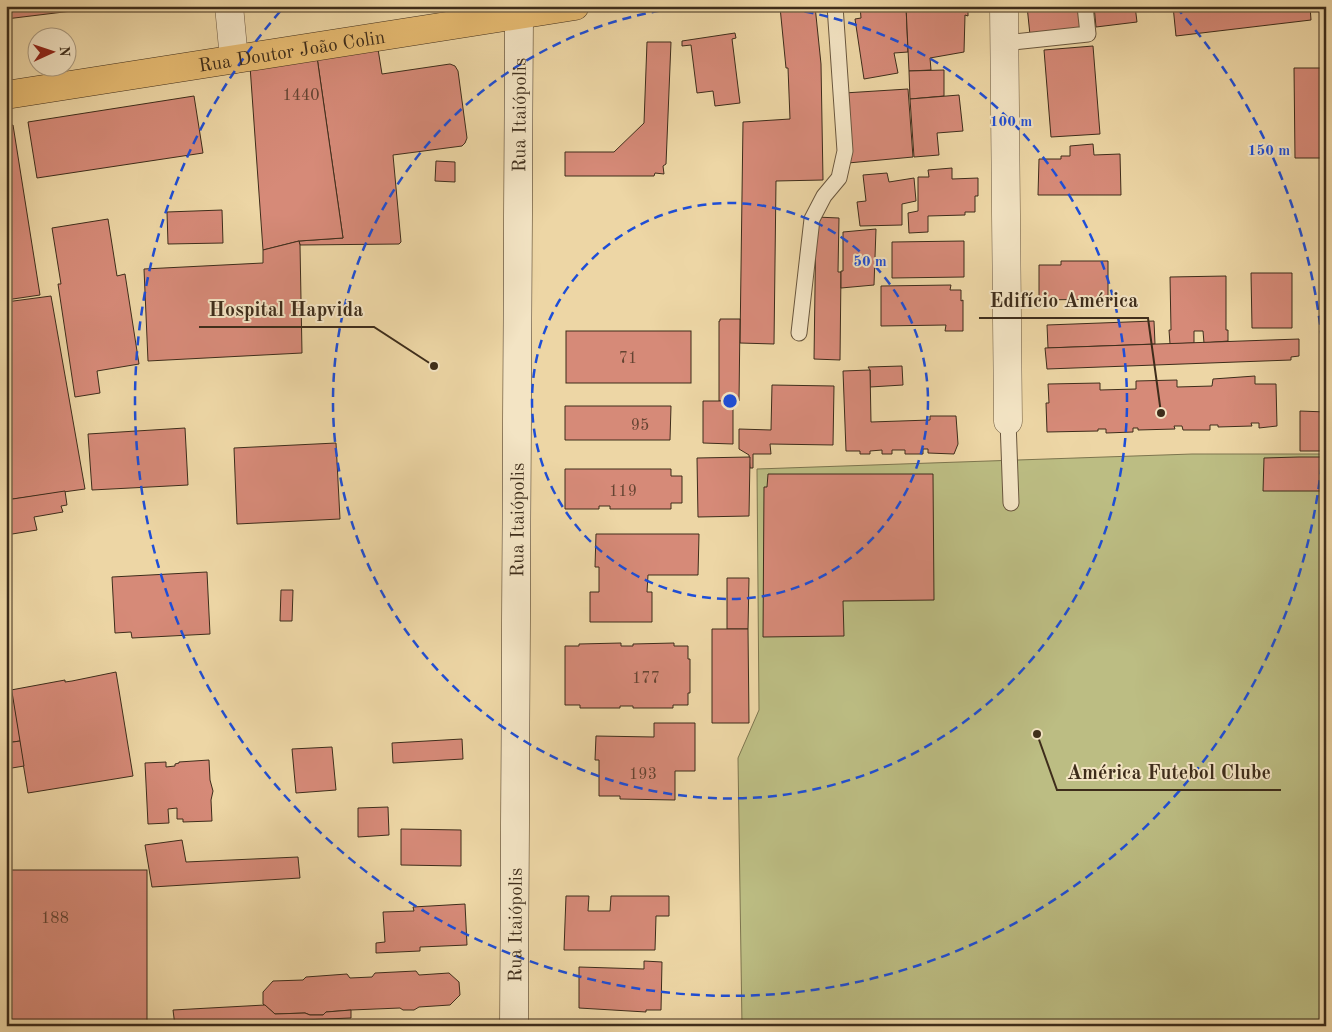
<svg xmlns="http://www.w3.org/2000/svg" width="1332" height="1032" font-family="'Old Standard TT',serif">
<rect width="100%" height="100%" fill="#edd6a5"/>
<filter id="stains"><feTurbulence type="fractalNoise" baseFrequency=".004" numOctaves="4"/><feColorMatrix values="0 0 0 0 .2 0 0 0 0 .09 0 0 0 0 .02 0 0 0 .5 -.17"/></filter>
<radialGradient id="worn" r=".72"><stop offset=".6" stop-color="#630" stop-opacity="0"/><stop offset="1" stop-color="#630" stop-opacity=".3"/></radialGradient>
<polygon fill="#bcbd83" stroke="#7d754f" points="1192,454 1326,454 1326,1026 742,1026 738,758 759,710 757,469"/>
<g fill="#d68a78" stroke="#3e2d1b">
<polygon points="6,6 113,6 6,19"/>
<polygon points="788,6 815,6 821,64 823,180 776,181 774,344 740,343 743,122 790,119 788,68 786,68 780,7"/>
<polygon points="860,6 906,6 908,52 894,53 898,73 864,79 855,19 861,18"/>
<polygon points="906,6 968,6 968,16 965,15 964,52 930,58 931,70 909,71"/>
<polygon points="1027,6 1079,6 1081,29 1030,35"/>
<polygon points="1094,6 1135,6 1137,22 1096,27"/>
<polygon points="1173,6 1310,6 1311,20 1176,36"/>
<polygon points="735,33 736,38 732,39 740,103 715,106 713,91 697,93 691,45 682,46 682,41"/>
<polygon points="647,42 671,42 666,164 663,166 664,174 655,173 654,176 565,176 565,152 614,152 644,123"/>
<polygon points="1093,46 1100,134 1051,137 1044,50"/>
<polygon points="378,49 382,74 450,64 455,66 458,71 467,138 465,143 462,146 393,155 401,242 399,244 300,245 299,241 343,238 317,57"/>
<polygon points="317,57 343,238 299,241 263,250 250,66"/>
<polygon points="1294,68 1326,68 1326,158 1295,158"/>
<polygon points="944,70 944,96 910,99 909,71"/>
<polygon points="908,89 913,157 848,163 844,93"/>
<polygon points="959,95 963,131 937,133 939,155 914,157 910,99"/>
<polygon points="194,96 203,153 37,178 28,122"/>
<polygon points="13,125 40,295 6,300 6,126"/>
<polygon points="1093,144 1094,155 1120,154 1121,195 1038,195 1039,159 1061,159 1061,156 1070,156 1070,146"/>
<polygon points="436,161 455,162 455,182 435,181"/>
<polygon points="952,168 952,179 978,178 978,196 975,196 975,212 965,212 965,215 928,216 928,232 909,233 908,213 918,211 918,177 929,177 928,170"/>
<polygon points="887,173 889,182 914,178 916,201 902,204 902,225 860,226 857,202 866,201 863,175"/>
<polygon points="222,210 223,243 168,244 167,212"/>
<polygon points="816,217 839,218 838,272 841,272 840,360 814,359"/>
<polygon points="108,219 117,276 125,274 139,364 97,371 100,393 75,397 58,284 61,284 52,228"/>
<polygon points="876,229 874,285 841,288 841,271 843,271 843,232"/>
<polygon points="299,241 300,245 302,353 148,361 144,269 263,263 263,250"/>
<polygon points="964,241 964,277 892,278 892,242"/>
<polygon points="1061,261 1108,261 1108,299 1039,300 1039,265 1061,265"/>
<polygon points="1251,273 1292,273 1292,328 1252,328"/>
<polygon points="1226,276 1226,330 1228,330 1228,341 1204,343 1203,331 1194,331 1194,343 1170,344 1169,330 1171,330 1170,277"/>
<polygon points="951,285 950,290 961,290 961,301 963,300 963,331 945,331 946,325 881,326 881,286"/>
<polygon points="51,296 85,489 6,500 6,302"/>
<polygon points="720,319 740,319 739,401 719,401 719,321 720,321"/>
<polygon points="1154,321 1155,344 1048,348 1047,325"/>
<rect x="566" y="331" width="125" height="52"/>
<polygon points="1299,339 1299,356 1291,357 1291,360 1047,369 1045,348"/>
<polygon points="902,366 903,385 870,387 870,370 868,367"/>
<polygon points="870,370 871,422 930,420 930,416 956,416 958,444 954,454 928,453 928,449 923,449 923,454 905,454 905,450 892,450 892,454 882,454 882,450 870,451 870,454 860,454 860,451 846,451 843,371"/>
<polygon points="1255,376 1255,384 1276,384 1277,426 1259,428 1259,423 1251,423 1252,426 1218,427 1218,425 1210,425 1210,430 1183,430 1182,426 1174,426 1175,429 1138,430 1138,428 1133,428 1133,432 1106,433 1106,429 1098,429 1098,431 1047,432 1046,403 1049,403 1048,384 1100,383 1100,390 1136,389 1136,381 1177,380 1177,387 1212,386 1213,379"/>
<polygon points="772,385 834,386 833,445 770,444 771,454 753,454 753,468 750,468 749,455 739,449 739,429 771,430"/>
<polygon points="703,401 733,401 733,444 703,443"/>
<polygon points="565,406 671,406 670,440 565,440"/>
<polygon points="1300,411 1326,412 1326,451 1300,451"/>
<polygon points="185,428 188,485 92,490 88,434"/>
<polygon points="336,443 340,519 237,524 234,448"/>
<polygon points="750,457 749,516 698,517 697,458"/>
<polygon points="1299,457 1326,457 1326,491 1263,491 1264,458"/>
<polygon points="565,469 671,469 671,476 682,476 682,503 671,503 671,509 610,509 610,506 599,506 599,509 565,509"/>
<polygon points="768,474 933,474 934,600 843,601 844,636 763,637 764,487 767,487"/>
<polygon points="65,491 67,505 61,506 63,512 34,517 37,530 6,535 6,500"/>
<polygon points="596,534 699,534 698,575 648,575 647,592 652,592 652,622 590,622 590,592 599,592 599,567 595,567"/>
<polygon points="207,572 210,634 132,638 131,632 115,633 112,577"/>
<polygon points="727,578 749,578 748,629 727,629"/>
<polygon points="281,590 293,590 292,621 280,621"/>
<polygon points="712,629 748,629 749,723 712,723"/>
<polygon points="621,643 621,646 633,646 633,644 674,643 674,646 688,646 688,659 690,659 690,693 688,693 688,705 673,705 673,708 633,708 633,706 620,706 620,708 580,708 580,705 565,705 565,646 579,646 579,644"/>
<polygon points="116,672 133,776 28,793 11,690 65,680 65,682 72,681"/>
<polygon points="11,686 20,741 6,743 6,687"/>
<polygon points="654,723 695,723 695,771 675,771 675,800 620,799 620,796 599,796 599,760 595,760 596,736 654,737"/>
<polygon points="462,739 463,759 393,763 392,743"/>
<polygon points="20,741 24,766 6,769 6,743"/>
<polygon points="332,747 336,790 296,793 292,749"/>
<polygon points="209,760 210,780 213,791 211,800 212,821 183,822 183,819 177,819 177,808 168,809 169,823 148,824 145,763 166,762 166,767 175,766 175,764 179,763 179,762"/>
<polygon points="388,807 389,835 358,837 358,808"/>
<polygon points="401,829 461,830 461,866 401,865"/>
<polygon points="182,840 186,862 298,857 300,878 152,887 145,845"/>
<rect x="6" y="870" width="141" height="156"/>
<polygon points="566,896 589,896 588,911 610,911 611,896 669,896 669,916 656,916 655,950 564,950"/>
<polygon points="465,904 467,945 420,947 420,951 376,953 376,943 385,942 383,912 414,911 413,907"/>
<polygon points="644,961 662,962 661,1010 646,1010 646,1012 579,1008 579,967 644,969"/>
<polygon points="416,971 419,975 449,973 459,982 460,995 450,1005 419,1007 414,1010 403,1010 400,1008 351,1010 326,1012 323,1015 310,1015 305,1013 275,1014 263,1004 263,992 273,981 303,980 306,977 347,974 350,978 372,977 375,973"/>
<polygon points="265,1005 275,1014 305,1013 310,1015 323,1015 326,1012 351,1010 351,1018 276,1021 276,1026 175,1026 173,1010"/>
</g>
<g fill="none" stroke-linecap="round" stroke-linejoin="round">
<defs>
<g id="lane">
<polyline points="1004,43 1088,34 1085,6"/>
<polyline points="799,333 812,219 824,196 839,178 845,151 835,6"/>
<polyline points="1008,421 1011,503"/>
</g>
<g id="street">
<polyline points="229,6 234,59"/>
<polyline points="1004,6 1008,421"/>
</g>
<g id="secondary">
<path id="s1" d="M 514,1026 L 519,15"/>
</g>
<g id="primary">
<path id="s2" d="M 6,95 L 575,6"/>
</g>
</defs>
<use href="#lane" stroke="#6a573e" stroke-width="17"/>
<use href="#street" stroke="#6a573e" stroke-width="29"/>
<use href="#secondary" stroke="#3e2d1b" stroke-width="29"/>
<use href="#primary" stroke="#3e2d1b" stroke-width="29"/>
<use href="#lane" stroke="#f3e4c4" stroke-width="15"/>
<use href="#street" stroke="#f3e4c4" stroke-width="28"/>
<use href="#secondary" stroke="#f3e4c4" stroke-width="28"/>
<use href="#primary" stroke="#e6bb72" stroke-width="28"/>
</g>
<g fill="none" stroke="#1d4ed8" stroke-width="2.5" stroke-dasharray="9 6">
<circle cx="730" cy="401" r="198"/>
<path d="M775 7A397 397 0 1 1 685 7"/>
<path d="M1176 7A595 595 0 1 1 284 7"/>
</g>
<g text-anchor="middle" stroke-width="4" stroke-linejoin="round" paint-order="stroke">
<g font-size="16" fill="#644432">
<text x="301" y="100">1440</text>
<text x="628" y="363">71</text>
<text x="640" y="430">95</text>
<text x="623" y="496">119</text>
<text x="646" y="683">177</text>
<text x="643" y="779">193</text>
<text x="55" y="923">188</text>
</g>
<g font-size="19" fill="#3e2d1b" stroke="#f3e4c4">
<text dy="7" stroke="none"><textPath href="#s2" startOffset="289">Rua Doutor João Colin</textPath></text>
<text dy="7" stroke="none"><textPath href="#s1" startOffset="911">Rua Itaiópolis</textPath></text>
<text dy="7" stroke="none"><textPath href="#s1" startOffset="506">Rua Itaiópolis</textPath></text>
<text dy="7" stroke="none"><textPath href="#s1" startOffset="101">Rua Itaiópolis</textPath></text>
</g>
</g>
<circle cx="730" cy="401" r="8" fill="#1d4ed8" stroke="#f3e4c4" stroke-width="2.5"/>
<g font-size="15" text-anchor="middle" font-weight="bold" fill="#1d4ed8" stroke="#f3e4c4" stroke-width="4" stroke-linejoin="round" paint-order="stroke">
<text x="1011" y="126">100 m</text>
<text x="1269" y="155">150 m</text>
<text x="870" y="266">50 m</text>
</g>
<path fill="none" stroke="#3e2d1b" stroke-width="2" d="M1161 413L1148 318H979M434 366L374 327H199M1037 734L1057 790H1281"/>
<g fill="#3e2d1b" stroke="#f3e4c4" stroke-width="2">
<circle cx="1161" cy="413" r="5"/>
<circle cx="434" cy="366" r="5"/>
<circle cx="1037" cy="734" r="5"/>
</g>
<g font-size="20" text-anchor="middle" font-weight="bold" fill="#3e2d1b" stroke="#f3e4c4" stroke-width="4" stroke-linejoin="round" paint-order="stroke">
<text x="1064" y="307">Edifício América</text>
<text x="286" y="316">Hospital Hapvida</text>
<text x="1169" y="779">América Futebol Clube</text>
</g>
<rect width="1332" height="1032" fill="none" stroke="#edd6a5" stroke-width="25"/>
<rect x="8" y="8" width="1317" height="1017" fill="none" stroke="#3e2d1b" stroke-width="2.5"/>
<rect x="12" y="12" width="1307" height="1007" fill="none" stroke="#3e2d1b"/>
<g transform="translate(52 52) rotate(87)"><circle r="24" fill="#f3e4c4" stroke="#ab9b80"/>
<path d="M0-4L9 19L0 12L-9 19Z" fill="#8f2418"/>
<text y="-8" font-size="14" font-weight="bold" text-anchor="middle" fill="#3e2d1b">N</text>
</g>
<rect width="100%" height="100%" filter="url(#stains)"/>
<rect width="100%" height="100%" fill="url(#worn)"/>
</svg>
